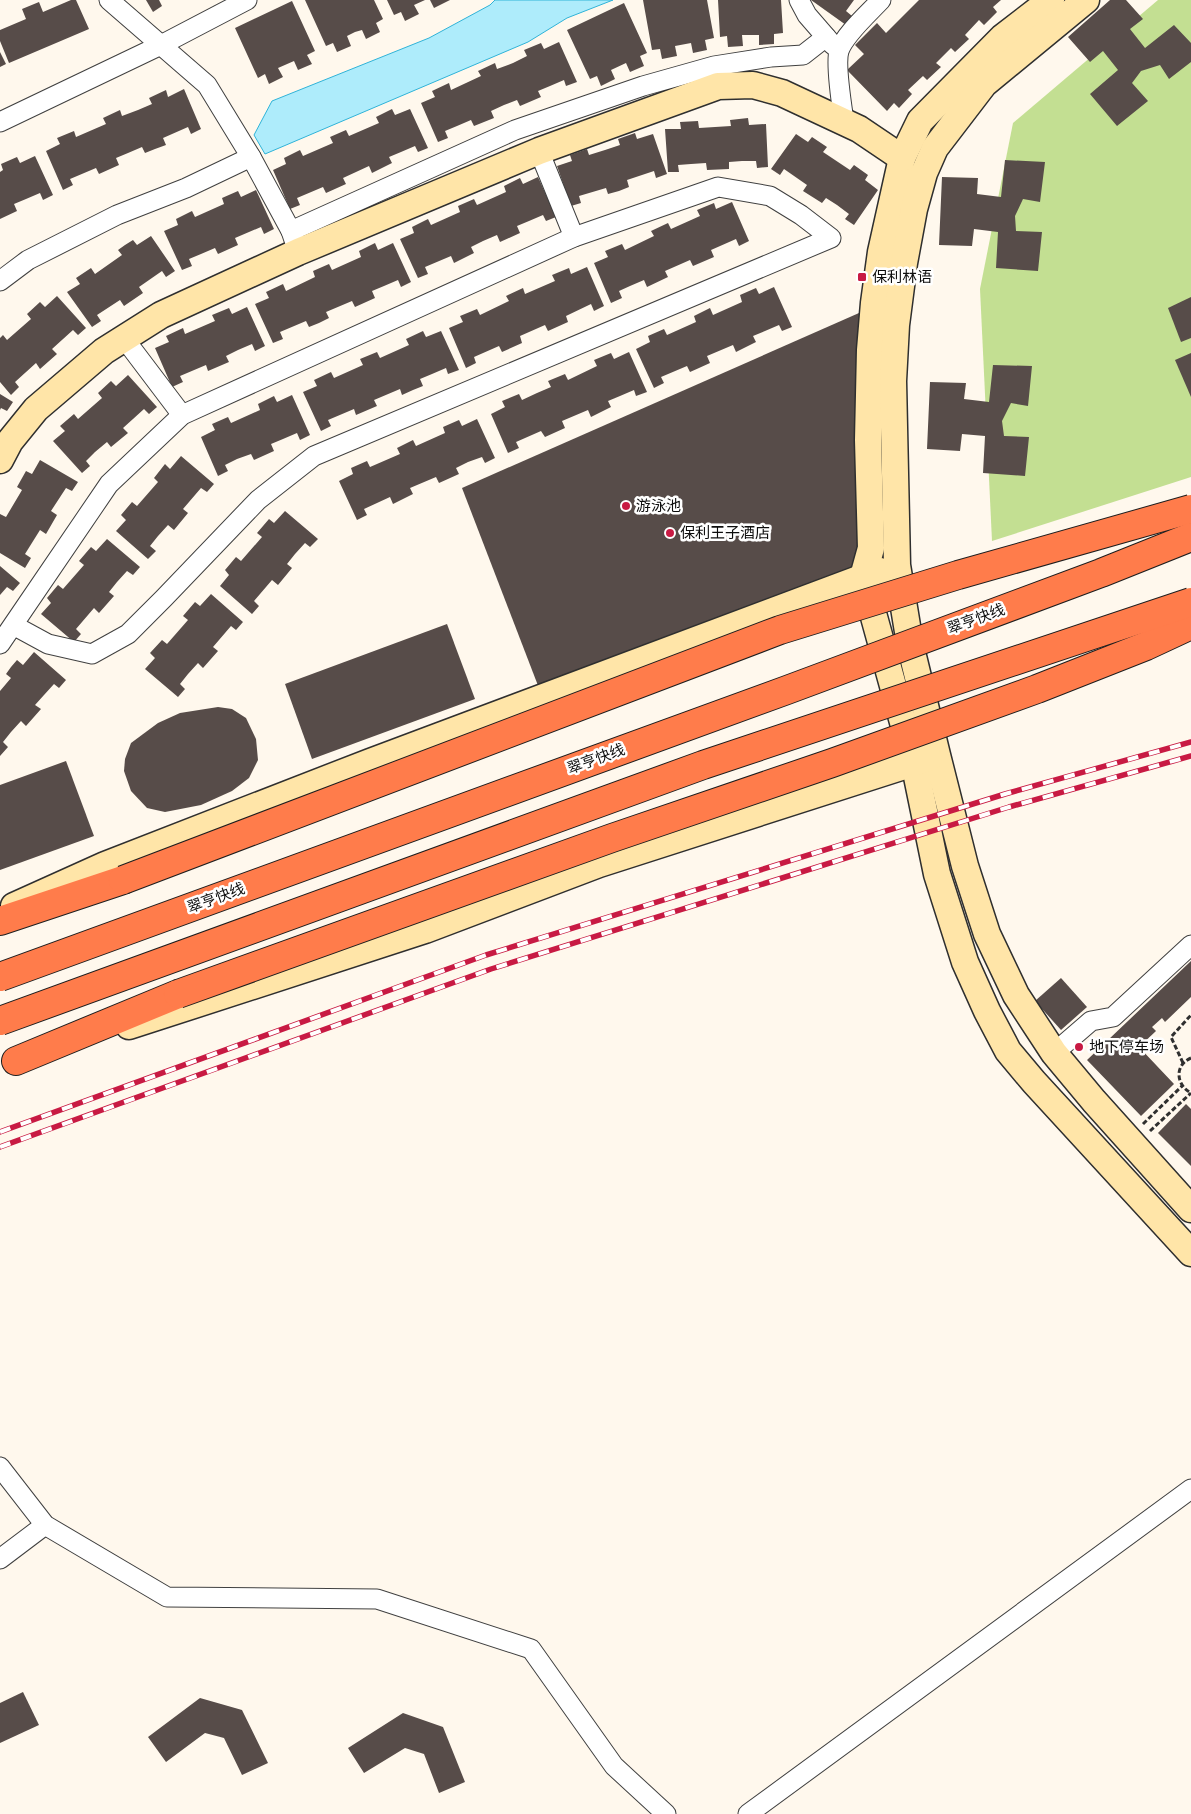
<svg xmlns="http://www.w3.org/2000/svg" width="1191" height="1814" font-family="Merriweather,'Noto Sans SC',serif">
<rect width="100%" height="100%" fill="#fff8ed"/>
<polygon fill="#c3df92" points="1158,0 1191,0 1191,477 992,541 980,289 1013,123"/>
<polygon fill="#aeecfb" stroke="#2fb3d8" points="495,0 613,0 567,18 528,42 265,154 254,135 272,101 429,38 490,5"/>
<g fill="#574c49">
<polygon points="71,0 76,0 89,29 9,63 0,41 0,30 26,19 22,9 39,2 43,12"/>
<polygon points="146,0 159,0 162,6 153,12"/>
<polygon points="305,0 374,0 383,19 376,23 380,32 366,39 362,30 355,32 347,36 351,46 337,52 333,43 326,46"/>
<polygon points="387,0 425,0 414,5 419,14 405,21 401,12 394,15"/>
<polygon points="430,0 450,0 434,8"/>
<polygon points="643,0 707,0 714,38 705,40 707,50 693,53 691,43 675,46 677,56 662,59 660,49 652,50"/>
<polygon points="718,0 781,0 783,33 774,34 774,44 759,45 759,35 742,35 743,46 728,47 727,36 720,37"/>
<polygon points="811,0 854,0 846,11 852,16 846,25"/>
<polygon points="919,0 1001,0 993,7 997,12 984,25 979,20 965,35 969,39 955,52 951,48 936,63 941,67 927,80 923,76 908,90 912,94 899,108 894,103 887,111 847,70 864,54 855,45 877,23 886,33"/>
<polygon points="1110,0 1126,0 1143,19 1130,29 1145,48 1174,25 1191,43 1191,62 1169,79 1160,65 1141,71 1132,83 1148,101 1117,126 1090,94 1118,70 1103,51 1090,62 1068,37"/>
<polygon points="292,1 315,51 307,55 312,64 298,70 294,61 278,68 283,77 269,84 265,74 258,78 235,28"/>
<polygon points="624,3 647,53 640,56 644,66 630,72 626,63 611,70 615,79 601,86 597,76 590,79 567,30"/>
<polygon points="559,42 577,82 566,86 564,80 550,86 538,91 541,97 520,106 517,100 504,105 491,111 494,118 474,126 471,120 457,126 445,131 448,138 438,142 421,103 435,97 432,91 449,83 451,90 481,76 478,71 495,63 497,69 513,63 527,56 524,50 541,43 544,49"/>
<polygon points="0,52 6,64 0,67"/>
<polygon points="184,89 201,129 191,134 188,127 163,138 166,145 155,149 145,153 142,147 128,153 116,158 119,165 99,174 96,168 70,179 73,185 63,190 46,151 60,144 57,138 74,131 76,137 106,124 103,118 120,110 122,116 138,110 152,104 149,98 166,90 168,97"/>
<polygon points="392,109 395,115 410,109 428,148 418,152 415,146 401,152 389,157 392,163 372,173 369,166 343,178 346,184 326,193 323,187 297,198 300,205 290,209 273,170 286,164 284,158 300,150 303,156 333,143 330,137 346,130 349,136 379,123 376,117"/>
<polygon points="748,118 749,125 766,124 768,167 757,168 756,161 742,161 729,162 729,169 707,170 706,163 691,164 678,165 679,172 668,172 665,129 681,129 680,122 698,121 699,128 731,126 730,120"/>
<polygon points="635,133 637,139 653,134 667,174 656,178 654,171 627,180 629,187 619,191 608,194 606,188 579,196 581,203 571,206 557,166 572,161 570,155 587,149 589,155 605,150 620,145 618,139"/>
<polygon points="796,134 808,142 812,137 827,147 823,152 850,170 854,165 868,175 865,180 878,190 854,225 845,219 849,214 837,205 826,198 822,203 803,191 807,185 784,169 780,175 771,169"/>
<polygon points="35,156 53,195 43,200 40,193 26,199 14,204 17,211 0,219 0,172 3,170 1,164 17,157 20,163"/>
<polygon points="1005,160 1045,162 1040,202 1023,199 1015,216 1016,231 1042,232 1038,271 996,268 998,232 974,229 972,246 939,245 942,177 978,178 977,194 1001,197"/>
<polygon points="538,177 556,217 546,221 543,215 529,221 517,226 520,233 500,242 497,235 483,241 471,247 474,253 454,263 451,256 425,267 428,274 418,278 400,239 414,233 412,227 428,219 431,225 460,212 458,206 474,199 477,205 506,192 504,186 520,178 523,184"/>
<polygon points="256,190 274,229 264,234 261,227 235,238 238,245 218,254 215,248 201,254 189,259 192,266 182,270 164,231 178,225 176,219 192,211 195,217 224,204 222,198 238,191 241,197"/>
<polygon points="732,202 749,241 739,246 736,239 711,250 714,257 693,266 690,260 665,271 668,277 647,287 644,280 630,286 619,291 622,298 611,303 594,263 608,257 605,251 622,244 625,250 654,236 651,231 668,223 671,229 700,216 697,210 714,203 716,209"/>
<polygon points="151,236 175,271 166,277 162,271 139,287 143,293 124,306 120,300 97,315 101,321 92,327 67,292 80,284 76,278 91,268 95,274 122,255 118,250 125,245 133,240 137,245"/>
<polygon points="375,243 378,250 393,243 411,282 401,287 398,280 384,286 372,291 375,298 355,307 352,301 326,312 329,318 319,323 309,327 306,321 280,332 283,339 273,343 255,304 269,298 266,292 283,284 286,291 315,277 313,271 329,264 332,270 361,257 359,251"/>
<polygon points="587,267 604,306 594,311 591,304 566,316 568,322 548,331 545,325 520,336 522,343 502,352 499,346 474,357 476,363 466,368 449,328 463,322 460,316 477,309 480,315 509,301 506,296 523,288 525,294 555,281 552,275 569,268 571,274"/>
<polygon points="774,287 792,327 782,331 779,325 765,331 753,336 756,342 736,352 733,345 707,356 710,363 699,368 690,372 687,366 661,377 664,383 654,388 636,349 650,342 648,336 664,329 667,335 696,322 694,316 710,308 713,315 742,302 740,295 756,288 759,294"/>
<polygon points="57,296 86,328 78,335 73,330 52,349 57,354 40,369 36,363 15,382 19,387 11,395 0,382 0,338 3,335 7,340 31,319 27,314 40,302 45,307"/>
<polygon points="1191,297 1191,338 1181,342 1168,308"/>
<polygon points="247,307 265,346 255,351 252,344 238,350 226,356 229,362 208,371 206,365 180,376 183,382 172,387 155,348 169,342 166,336 183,328 185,334 215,321 212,315 229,308 232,314"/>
<polygon points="859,313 863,578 542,696 462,488"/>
<polygon points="423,331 426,337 441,331 459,370 448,374 446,368 432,374 420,379 423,386 413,390 402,395 400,389 374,400 377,406 356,415 354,409 328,420 331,426 321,431 303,392 317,386 314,380 331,372 334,378 363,365 360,359 377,352 380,358 409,345 406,339"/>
<polygon points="629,352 647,392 636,396 634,390 620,396 608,401 611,407 591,417 588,410 562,421 565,428 545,437 541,431 516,442 519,448 508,453 491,414 505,407 502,401 519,394 522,400 537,393 551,387 548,381 565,374 568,380 597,366 594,360 611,353 614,359"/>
<polygon points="1191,353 1191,397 1175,360"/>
<polygon points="993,365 1032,366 1028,406 1011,403 1002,421 1004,436 1029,437 1025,476 983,473 985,436 962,434 960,451 927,449 930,382 966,383 964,399 989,402"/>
<polygon points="128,375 157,407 149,414 144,409 133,419 123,428 128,433 111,447 107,442 95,452 86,461 90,466 82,473 53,441 65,431 60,426 74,414 78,419 102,398 98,393 111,381 116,386"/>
<polygon points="0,394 13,402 7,411 1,408 0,410"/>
<polygon points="292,395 310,435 300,440 297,433 283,439 271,444 274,451 254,460 251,454 237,459 225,465 228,471 218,476 201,437 215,430 212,424 228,417 231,423 260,410 258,404 274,396 277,402"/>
<polygon points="477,419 495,458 485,463 482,457 468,462 456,468 459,474 439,483 436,477 410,488 413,494 393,504 390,497 364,509 367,515 357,520 339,481 353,474 351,468 367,461 370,467 400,454 397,448 413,440 416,446 445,433 443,427 459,420 462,426"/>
<polygon points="181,456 214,484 207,492 201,488 183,509 188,513 174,530 168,525 158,536 150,546 156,551 148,559 116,531 126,520 121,515 132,502 137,506 158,482 154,478 165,464 170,469"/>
<polygon points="40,460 78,482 72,491 66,488 51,511 57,515 46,534 40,530 25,554 31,558 25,568 0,553 0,514 6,517 22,490 17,487 26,471 32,474"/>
<polygon points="285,511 318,539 310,547 305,543 295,554 287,564 292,568 278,585 272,580 254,601 259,606 252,614 220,586 229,575 225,570 236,557 241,561 262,537 257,533 269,519 274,523"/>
<polygon points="107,539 140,567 133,575 127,571 117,582 109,592 114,596 99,613 94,608 76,629 81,634 74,642 41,614 51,603 47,598 58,585 63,589 84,565 79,561 91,547 96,551"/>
<polygon points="0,566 20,583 13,591 7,587 0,595"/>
<polygon points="211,594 243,622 236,630 231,626 213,647 218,651 203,668 198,663 188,674 180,684 185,689 178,697 145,669 155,658 150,653 162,640 167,644 188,620 183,616 195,602 200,606"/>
<polygon points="447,624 475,699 312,759 285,684"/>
<polygon points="34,652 66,680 59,688 54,684 44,695 35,705 41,709 26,726 21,721 11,732 3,742 8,747 0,756 0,691 11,678 6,674 11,667 17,660 23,665"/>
<polygon points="218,707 232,709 246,718 256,739 258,760 249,778 232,791 201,805 165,812 147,808 131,791 124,771 125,759 131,743 158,723 180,713"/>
<polygon points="66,761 94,836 0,870 0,785"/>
<polygon points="1191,961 1191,997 1165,1022 1162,1018 1152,1027 1156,1031 1139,1047 1174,1084 1141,1116 1087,1060"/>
<polygon points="1061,978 1087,1007 1061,1030 1035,1001"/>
<polygon points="1186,1104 1191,1109 1191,1166 1158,1133"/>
<polygon points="23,1692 39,1725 0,1743 0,1703"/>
<polygon points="200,1698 242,1710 268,1763 242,1775 224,1738 205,1733 166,1762 148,1737"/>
<polygon points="403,1713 443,1727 465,1782 439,1793 424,1754 405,1748 364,1773 348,1748"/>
</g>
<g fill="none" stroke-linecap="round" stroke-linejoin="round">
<defs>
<g id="street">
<polyline points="109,0 207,85 251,157 291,231 295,243"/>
<polyline points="799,0 807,15 833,45"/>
<path d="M 844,121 C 842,107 835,64 839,51 C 844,35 869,13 881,0"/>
<polyline points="0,122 161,45 247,0"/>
<polyline points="539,151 574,237"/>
<polyline points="291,231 515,130 643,86 714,66 771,57 803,55 826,37"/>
<polyline points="0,281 28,260 117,215 186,188 251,157"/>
<polyline points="123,337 182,415"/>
<polyline points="0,644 109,484 182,415 574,237 718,187 770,196 801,215 831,238 314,456 258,500 164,598 128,634 92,654 48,644 13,625"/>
<polyline points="1054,1053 1091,1021 1113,1017 1191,945"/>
<polyline points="0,1467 45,1525 167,1597 377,1599 531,1649 614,1766 666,1814"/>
<polyline points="0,1559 45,1525"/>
<polyline points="748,1814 1191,1489"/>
</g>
<g id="secondary">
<polyline points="1051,0 1003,37 920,121 902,158 881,252 874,303 870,350 868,440 871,548 863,577 914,762 937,874 965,962 987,1011 1008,1051 1034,1082 1191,1253"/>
<polyline points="1086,0 984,84 935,148 924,173 914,209 904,263 896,325 893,381 897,565 910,644 937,755 965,866 987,934 1016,995 1054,1053 1094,1101 1191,1209"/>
<polyline points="0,460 10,441 36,409 104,351 161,315 298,252 539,151 718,86 753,85 782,93 859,129 902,158"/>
<polyline points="14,906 105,865 370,762 880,571"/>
<polyline points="129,1026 425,930 599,864 929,758"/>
</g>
<g id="highway">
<polyline points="0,921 123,880"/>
<polyline points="16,1061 178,994"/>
</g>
</defs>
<use href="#street" stroke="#404040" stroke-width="21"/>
<use href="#secondary" stroke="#2f2f2f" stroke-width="29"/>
<use href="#highway" stroke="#1e1e1e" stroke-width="30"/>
<g stroke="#2f2f2f" stroke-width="3" stroke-dasharray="5 2.5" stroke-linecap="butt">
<path d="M 1191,1058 C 1174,1065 1176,1085 1191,1093"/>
<polyline points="1183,1063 1171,1037 1191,1015"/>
<polyline points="1143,1124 1182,1086"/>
<polyline points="1150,1131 1191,1093"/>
</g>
<use href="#street" stroke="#fff" stroke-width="19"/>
<use href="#secondary" stroke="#ffe5a8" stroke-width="26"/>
<use href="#highway" stroke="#ff7c4b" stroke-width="28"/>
<defs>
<g id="rail">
<polyline points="0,1132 486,955 1005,794 1191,742"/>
<polyline points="0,1147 491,969 1009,807 1191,756"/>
</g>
</defs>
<use href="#rail" stroke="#c81a43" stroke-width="5.5"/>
<use href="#rail" stroke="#fff" stroke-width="4" stroke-dasharray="11" stroke-linecap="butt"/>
<defs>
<g id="highway-bridge">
<polyline points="123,880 780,630 958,575 1191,509"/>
<polyline points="0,977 787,690 1101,573 1191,537"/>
<polyline points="178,994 612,838 832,763 1037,689 1146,646 1191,625"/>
<polyline points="0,1021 703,765 1191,602"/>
</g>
</defs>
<use href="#highway-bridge" stroke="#1e1e1e" stroke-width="30" stroke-linecap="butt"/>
<use href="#highway-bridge" stroke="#ff7c4b" stroke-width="28"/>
</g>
<g fill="#c81a43" stroke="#fff" stroke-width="2">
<rect x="857" y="272" width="10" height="10" rx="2.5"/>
<circle cx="626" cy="506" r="5"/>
<circle cx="670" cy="533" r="5"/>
<circle cx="1079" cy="1047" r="5"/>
</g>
<g text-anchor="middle" stroke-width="5" stroke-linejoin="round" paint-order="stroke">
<g font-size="15" fill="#0d0d0d" stroke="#fff" text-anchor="start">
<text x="872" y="282">保利林语</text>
<text x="636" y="511">游泳池</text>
<text x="680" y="538">保利王子酒店</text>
<text x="1089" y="1052">地下停车场</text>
</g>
<g font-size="15" fill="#0d0d0d" stroke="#fff">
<text transform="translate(976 619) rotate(-20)" y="5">翠亨快线</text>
<text transform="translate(596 759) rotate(-20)" y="5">翠亨快线</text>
<text transform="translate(216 898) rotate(-20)" y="5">翠亨快线</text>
</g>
</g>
</svg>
